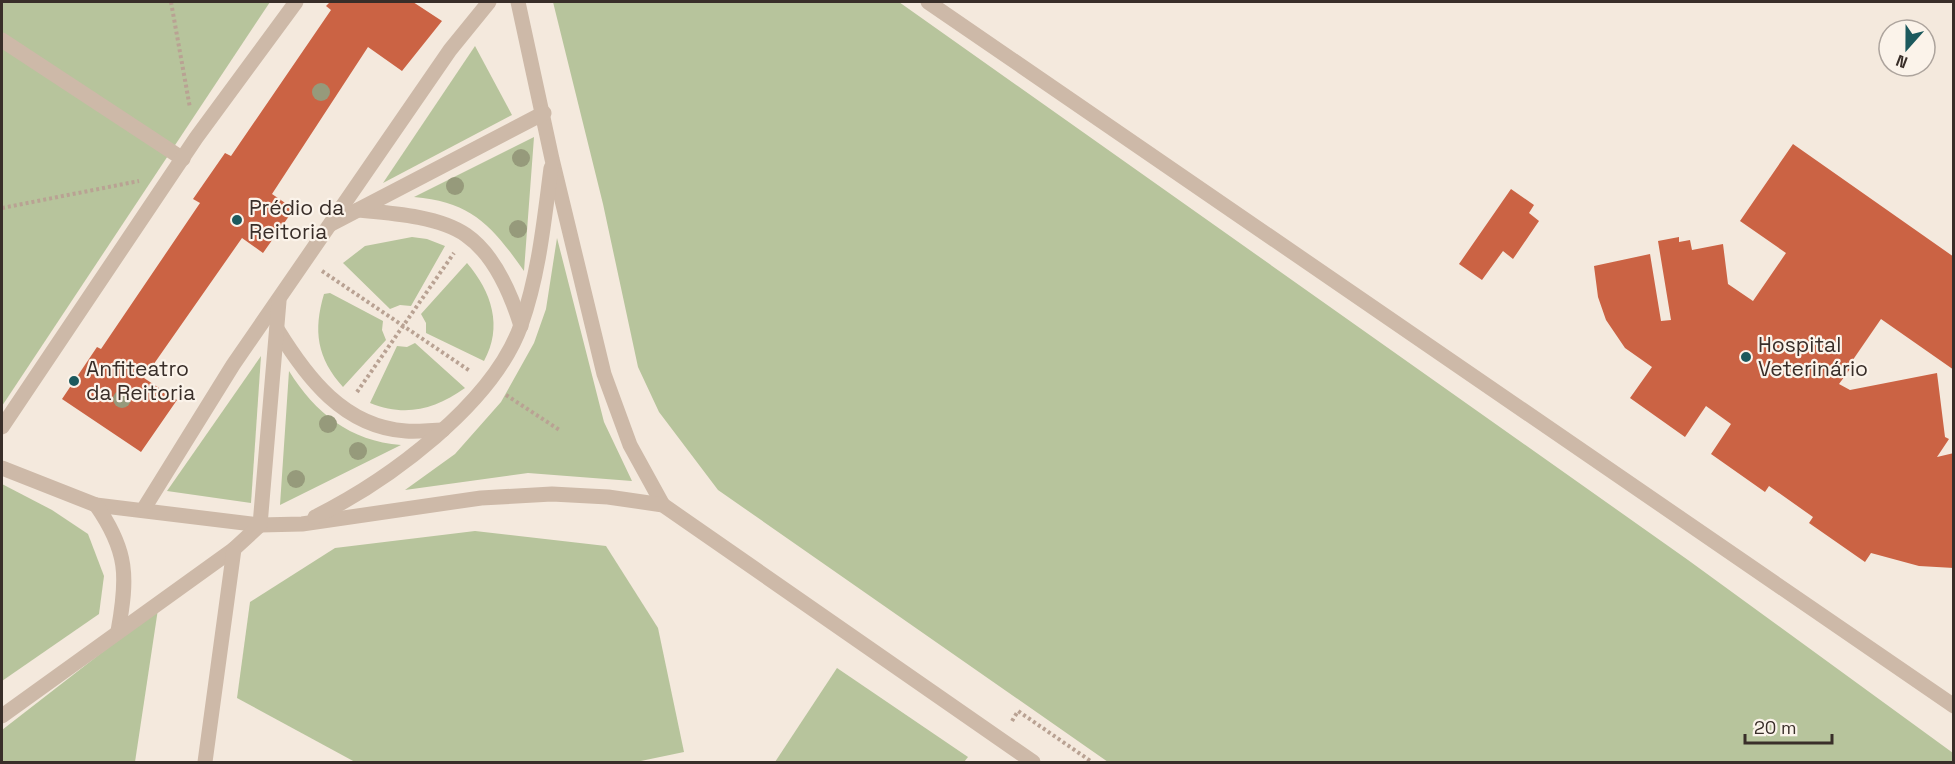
<svg xmlns="http://www.w3.org/2000/svg" width="1955" height="764" font-family="'Space Grotesk',sans-serif">
<rect width="100%" height="100%" fill="#f4e9dd"/>
<g fill="#b7c49c">
<polygon points="2,2 270,2 2,406"/>
<polygon points="553,2 899,2 1688,560 1953,753 1953,762 1108,762 718,490 659,412 638,367 603,204"/>
<polygon points="475,46 512,115 383,183"/>
<path d="M 534,137 L 524,271 C 492,226 472,202 414,197 Z"/>
<polygon points="412,237 427,239 445,246 411,306 400,305 390,309 343,263 365,246"/>
<polygon points="557,238 604,422 632,481 528,473 405,490 455,454 501,402 534,343 546,309"/>
<path d="M 467,263 C 492,292 503,327 484,361 L 426,333 L 426,323 L 421,314 Z"/>
<path d="M 330,293 L 383,321 L 382,330 L 386,340 L 343,387 C 317,358 313,331 324,294 Z"/>
<path d="M 415,343 L 465,388 C 434,410 405,417 370,403 L 397,346 L 407,347 Z"/>
<polygon points="261,356 251,503 167,491"/>
<path d="M 289,371 C 315,413 350,441 401,445 L 280,505 Z"/>
<polygon points="2,484 52,510 88,534 104,576 99,614 2,681"/>
<polygon points="475,531 606,546 658,628 684,752 636,762 355,762 237,698 250,602 335,548"/>
<polygon points="158,609 135,762 2,762 2,730"/>
<polygon points="837,668 968,757 964,762 775,762"/>
</g>
<g fill="#cb6344">
<polygon points="330,2 413,2 442,21 402,71 368,47 272,194 294,209 263,253 242,238 144,378 177,400 141,452 62,399 97,347 101,349 200,203 193,199 225,153 231,156 331,10 326,6"/>
<polygon points="1793,144 1954,257 1954,370 1881,319 1848,367 1850,369 1839,384 1850,390 1937,373 1945,437 1949,439 1937,457 1954,453 1954,568 1919,566 1871,553 1865,562 1809,523 1813,517 1769,486 1765,492 1711,454 1731,424 1706,406 1685,437 1630,398 1652,367 1625,348 1606,320 1598,297 1594,266 1650,254 1661,321 1671,320 1658,241 1679,237 1679,242 1690,240 1692,250 1723,244 1728,284 1753,301 1786,253 1740,221"/>
<polygon points="1511,189 1534,205 1529,213 1539,221 1513,259 1503,251 1482,280 1459,264"/>
</g>
<g fill="none" stroke-linecap="round" stroke-linejoin="round">
<g stroke="#b9a293" stroke-width="4" stroke-dasharray="3 3" stroke-linecap="butt">
<polyline points="171,2 190,108"/>
<polyline points="2,208 139,181"/>
<polyline points="322,271 470,371"/>
<polyline points="357,392 454,253"/>
<polyline points="506,395 561,431"/>
<polyline points="1012,721 1018,711 1092,762"/>
</g>
<g stroke="#cdb9a8" stroke-width="15">
<polyline points="518,2 552,159 604,374 630,445 663,505"/>
<polyline points="928,2 1954,706"/>
<polyline points="2,40 183,159"/>
<path d="M 358,210 C 390,213 439,216 466,235 C 495,255 511,294 521,326"/>
<polyline points="331,224 544,113"/>
<path d="M 277,329 C 307,378 344,427 406,431 C 418,432 431,430 443,430"/>
<polyline points="2,427 196,138 296,2"/>
<polyline points="2,468 96,505 260,525 302,524 481,498 552,494 608,497 663,505 1033,762"/>
<path d="M 96,505 C 128,551 128,577 118,631"/>
<polyline points="143,510 233,365 450,50 489,2"/>
<path d="M 315,517 C 389,480 493,404 521,325 C 539,274 544,221 551,168"/>
<polyline points="2,716 234,549"/>
<polyline points="205,762 234,549 260,525 279,301"/>
</g>
</g>
<g fill="#969a7b">
<circle cx="321" cy="92" r="9"/>
<circle cx="521" cy="158" r="9"/>
<circle cx="455" cy="186" r="9"/>
<circle cx="518" cy="229" r="9"/>
<circle cx="122" cy="399" r="9"/>
<circle cx="328" cy="424" r="9"/>
<circle cx="358" cy="451" r="9"/>
<circle cx="296" cy="479" r="9"/>
</g>
<g fill="#1c595d" stroke="#fbf3ea" stroke-width="2">
<circle cx="237" cy="220" r="6"/>
<circle cx="1746" cy="357" r="6"/>
<circle cx="74" cy="381" r="6"/>
</g>
<g text-anchor="middle" stroke-width="4.5" stroke-linejoin="round" paint-order="stroke">
<g font-size="21" fill="#392e29" stroke="#fbf3ea" text-anchor="start">
<text x="249" y="215">Prédio da<tspan x="249" dy="24">Reitoria</tspan></text>
<text x="1758" y="352">Hospital<tspan x="1758" dy="24">Veterinário</tspan></text>
<text x="86" y="376">Anfiteatro<tspan x="86" dy="24">da Reitoria</tspan></text>
</g>
</g>
<rect width="1955" height="764" fill="none" stroke="#392e29" stroke-width="6"/>
<g transform="translate(1907 48) rotate(201)"><circle r="28" fill="#fbf3ea" stroke="#ada49d" stroke-width="1.5"/>
<path d="M0-4.5L10 22L0 15L-10 22Z" fill="#1c595d"/>
<text y="-9" font-size="16" font-weight="bold" text-anchor="middle" fill="#392e29">N</text>
</g>
<path d="M1745 734v9h87v-9" fill="none" stroke="#392e29" stroke-width="3"/>
<text x="1754" y="734" font-size="18" fill="#392e29" stroke="#fbf3ea" stroke-width="4.5" paint-order="stroke">20 m</text>
</svg>
